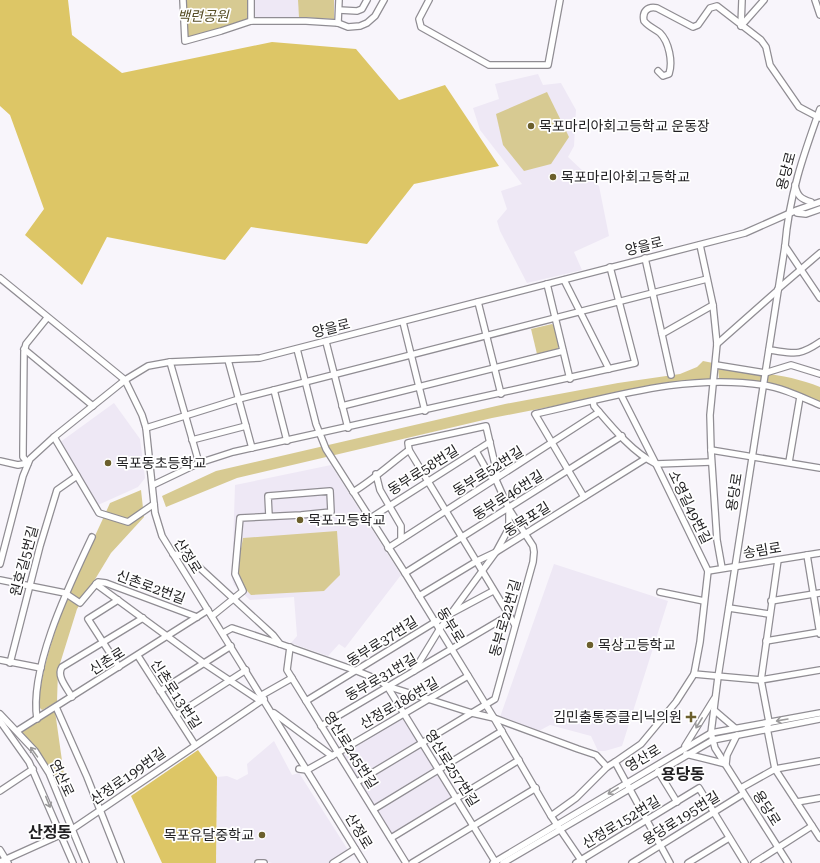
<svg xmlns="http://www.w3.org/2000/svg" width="820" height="863" font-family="'Roboto Serif','Noto Sans KR',serif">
<rect width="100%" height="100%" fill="#f8f5fb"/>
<g fill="#eee8f5">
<polygon points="254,0 336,0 336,16 334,19 256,17 253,14"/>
<polygon points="538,74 543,85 561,83 576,110 574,146 568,157 599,186 609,236 574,252 582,270 527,283 500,231 497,221 507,209 501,191 522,184 480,130 473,108 499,99 495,84"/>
<polygon points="114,403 140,439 145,478 138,487 98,505 59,443"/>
<polygon points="331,465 401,575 345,648 339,644 328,656 291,643 297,636 294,597 250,600 234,585 232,579 235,485"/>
<polygon points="554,564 668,601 622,746 605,751 598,751 591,736 550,725 537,732 500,717"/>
<polygon points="404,714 457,799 395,839 410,863 406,863 338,752"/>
<polygon points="274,741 292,775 299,773 348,850 328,863 272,863 260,860 254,863 216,863 217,777 227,776 237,780 248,774 247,764"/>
</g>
<g fill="#d7ca92">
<polygon points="185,0 248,0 248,21 187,38"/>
<polygon points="298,0 334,0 334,19 299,17"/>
<polygon points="547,92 569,137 551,164 524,171 503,145 496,114"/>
<polygon points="552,324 554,326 559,346 557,349 537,354 531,329"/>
<polygon points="703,361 713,363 711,380 656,386 492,418 237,478 166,507 162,496 216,471 505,404 618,383 680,374 697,367"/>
<path d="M 718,367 C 753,372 788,374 820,387 L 820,402 L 744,381 L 719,379 Z"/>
<path d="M 141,490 L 144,517 L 111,553 L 77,609 L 58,670 L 57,702 L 42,710 L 38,706 C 46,634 81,568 110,503 Z"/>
<path d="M 337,531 L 340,575 L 324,591 L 251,595 C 232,577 239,561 243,538 Z"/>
<polygon points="55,711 65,782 59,784 49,766 22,732"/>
</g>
<g fill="#ddc666">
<polygon points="0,0 68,0 72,35 122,73 272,42 356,49 399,100 445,85 499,166 414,184 367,244 251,227 225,260 107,237 82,285 25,235 44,209 10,115 0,106"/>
<polygon points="198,750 217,777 216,863 162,863 131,796"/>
</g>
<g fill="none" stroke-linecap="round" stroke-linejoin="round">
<defs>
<g id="minor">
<polyline points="183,0 185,41 221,31 251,21 306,21 338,23 348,27 360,26 367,23 375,16 384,0"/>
<polyline points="429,0 419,19 421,27 489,65 548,65 560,0"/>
<polyline points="815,0 820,15"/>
<polyline points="339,10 357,11 362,9 367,0"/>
<polyline points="251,21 251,0"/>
<polyline points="338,23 339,0"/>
<polyline points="741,26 764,0"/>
<polyline points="741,26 742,0"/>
<path d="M 658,71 L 663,76 L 669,74 C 673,62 669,42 660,33 C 655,29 649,27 644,21 C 642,12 647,6 657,8 L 693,27 L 698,25 L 710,8 L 717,6 L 761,40 L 766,47 L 770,65 L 799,107 L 820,118"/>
<path d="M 795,185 C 797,196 801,199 811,202"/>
<polyline points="797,213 806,214 820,209"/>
<polyline points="700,245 713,305 717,344 710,415 711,450 717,540 722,568"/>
<polyline points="785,246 820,298"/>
<polyline points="645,258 671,375"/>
<polyline points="0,278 125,380 142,415 146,428 155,513 162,536 364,863"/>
<polyline points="564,280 609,369"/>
<polyline points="547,284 570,379"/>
<polyline points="778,289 820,253"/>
<polyline points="478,302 501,394"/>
<polyline points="403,322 425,411"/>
<polyline points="662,334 713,305"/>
<polyline points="326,342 348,428"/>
<polyline points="717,344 778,290"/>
<polyline points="24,349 93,406"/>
<polyline points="297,349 316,424 326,449 405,573 494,718 551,816 583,863"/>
<path d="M 769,350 C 794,353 798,357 820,342"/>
<polyline points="228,360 252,448"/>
<polyline points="170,362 199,463"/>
<polyline points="716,365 765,373 791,365 820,374"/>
<polyline points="274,390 287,441"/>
<polyline points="621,395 656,464 711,462"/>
<path d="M 593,401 L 594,406 C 611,426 632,452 656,464 L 708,571"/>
<polyline points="342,406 563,351"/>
<polyline points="146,428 239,399 707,279"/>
<polyline points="54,437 99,513 128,522 154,504"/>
<polyline points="192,440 246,426"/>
<polyline points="711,450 820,468"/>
<polyline points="0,461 18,465 28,463 23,457 23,449 24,352 26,344 47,318"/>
<polyline points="789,462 800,397"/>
<polyline points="376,474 380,490 401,526 401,539"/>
<polyline points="496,480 497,473 486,426 408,443 409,450 515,625"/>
<polyline points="153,485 199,463 233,452 635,363 610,267"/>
<path d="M 353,492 C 373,480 390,464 409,450"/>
<path d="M 584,497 L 535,414 C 609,398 685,373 763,385 C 783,388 801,397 820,405"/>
<polyline points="369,519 490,442"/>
<polyline points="388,548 599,412"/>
<polyline points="173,554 188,557 273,635 280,644 357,671 379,680 387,686 472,713 494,718 578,749 596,755 607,767"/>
<polyline points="807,555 820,634"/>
<polyline points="778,560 761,680 769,722 767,728 775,769 820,838"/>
<polyline points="0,564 23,476 30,459 54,437 125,380 148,366 170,362 260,358 745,233 797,210 820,202"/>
<polyline points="708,571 820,553"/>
<polyline points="405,573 622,436"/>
<polyline points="0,580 65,593 80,603 96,584"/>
<polyline points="96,584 205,664 259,700 264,699"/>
<polyline points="96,584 98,582 106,583 197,617"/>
<polyline points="660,592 704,601"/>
<polyline points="419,596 477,561 496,552 645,459"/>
<polyline points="118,600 88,619 119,667"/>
<polyline points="771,601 820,593"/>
<polyline points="729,608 769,614"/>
<polyline points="212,616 243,591 235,574 240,518 301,515 331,512 330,491 268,496 269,516"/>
<polyline points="223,633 232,628 280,644"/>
<polyline points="766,641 820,632"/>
<polyline points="290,647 287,670 406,863"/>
<polyline points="138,656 195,745"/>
<polyline points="0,660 41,668"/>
<polyline points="10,663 40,546 57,490 77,476"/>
<polyline points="414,671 439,630 496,552 509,528 509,509"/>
<polyline points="694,674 761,680 820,670"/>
<polyline points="387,686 496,863"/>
<polyline points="160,691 231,646"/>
<polyline points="262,695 292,678"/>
<path d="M 72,697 C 67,688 56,676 62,667 L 143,618"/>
<polyline points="306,701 435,622 493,591"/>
<polyline points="56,707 87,777 121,863"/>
<polyline points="714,710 735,728"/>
<polyline points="274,713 332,756"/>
<polyline points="0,714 35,751 49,773 86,863"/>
<polyline points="176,715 246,670"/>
<path d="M 37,719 C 29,667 70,584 92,537"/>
<polyline points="0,721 29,762 73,863"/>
<polyline points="321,726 509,615"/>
<polyline points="17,731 208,610"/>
<polyline points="685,746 714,699"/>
<polyline points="686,754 726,764 727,755 737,735"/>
<polyline points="299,769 307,770 332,756 468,676"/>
<polyline points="658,771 677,802"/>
<polyline points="357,782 495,699 533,562 534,552 533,546 509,509 496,480 490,476 476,451"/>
<polyline points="741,788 775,769 820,761"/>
<polyline points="0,791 33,769"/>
<polyline points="797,802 820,798"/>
<polyline points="374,809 502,731"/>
<polyline points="551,816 576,798 607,767 615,762"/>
<polyline points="391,838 519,760"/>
<polyline points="0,850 8,863"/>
<polyline points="0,862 71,830 264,699"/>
<polyline points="258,863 264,863"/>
<polyline points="333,863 355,849"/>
<polyline points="412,863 536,788"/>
<polyline points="493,863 711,733 820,713"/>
<polyline points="503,863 713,740 820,719"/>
<polyline points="576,863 699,788 745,863"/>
<polyline points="632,863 743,794"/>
<polyline points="670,863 615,762 641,744 676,702 694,674 700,642 708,571"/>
<polyline points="688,863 729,838"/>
<polyline points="754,863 812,826"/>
<path d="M 788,863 L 715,748 L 711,733 L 718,677 L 785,246 C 789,196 803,156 820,109"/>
</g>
</defs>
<use href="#minor" stroke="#908d93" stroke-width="8"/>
<use href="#minor" stroke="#fff" stroke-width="5.5"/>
</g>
<defs><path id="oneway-shaft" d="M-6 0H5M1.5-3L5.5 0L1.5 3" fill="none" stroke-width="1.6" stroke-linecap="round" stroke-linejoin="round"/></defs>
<g stroke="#9b9a9b">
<use href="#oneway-shaft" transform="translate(782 720) rotate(170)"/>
<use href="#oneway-shaft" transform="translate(699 723) rotate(122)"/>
<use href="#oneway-shaft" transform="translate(34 752) rotate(-126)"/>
<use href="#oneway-shaft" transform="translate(613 791) rotate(149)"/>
<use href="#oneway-shaft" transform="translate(48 802) rotate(68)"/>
</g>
<g fill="#6b5f2c" stroke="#fff" stroke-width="1.5">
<circle cx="531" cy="126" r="4"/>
<circle cx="553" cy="177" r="4"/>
<circle cx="108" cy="463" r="4"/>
<circle cx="300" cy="520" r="4"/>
<circle cx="590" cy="645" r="4"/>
<path d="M689 711h4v4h4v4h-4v4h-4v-4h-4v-4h4z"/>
<circle cx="262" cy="835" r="4"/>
</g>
<g text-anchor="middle" stroke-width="3.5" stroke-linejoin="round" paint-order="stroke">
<g font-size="14" font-style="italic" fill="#564c24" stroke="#fff">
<text x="203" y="21">백련공원</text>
</g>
<g font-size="14" fill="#201f21" stroke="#fff" text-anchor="start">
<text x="539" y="131">목포마리아회고등학교 운동장</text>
<text x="561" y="182">목포마리아회고등학교</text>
<text x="116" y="468">목포동초등학교</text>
<text x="308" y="525">목포고등학교</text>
<text x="598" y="650">목상고등학교</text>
<text x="682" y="722" text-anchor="end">김민출통증클리닉의원</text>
<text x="254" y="840" text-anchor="end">목포유달중학교</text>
</g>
<g font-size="14" fill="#201f21" stroke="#fff">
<text transform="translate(786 171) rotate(-75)" y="5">용당로</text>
<text transform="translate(644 246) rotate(-14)" y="5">양을로</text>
<text transform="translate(331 328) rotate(-14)" y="5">양을로</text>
<text transform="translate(423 470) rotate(-32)" y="5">동부로58번길</text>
<text transform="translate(488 471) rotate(-32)" y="5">동부로52번길</text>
<text transform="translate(734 492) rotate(-81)" y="5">용당로</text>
<text transform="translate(508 495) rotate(-32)" y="5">동부로46번길</text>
<text transform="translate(690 507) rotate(64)" y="5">소영길49번길</text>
<text transform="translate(527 519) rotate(-32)" y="5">동목포길</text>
<text transform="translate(762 550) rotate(-9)" y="5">송림로</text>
<text transform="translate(188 556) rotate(58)" y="5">산정로</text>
<text transform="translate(24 561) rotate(-75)" y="5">원호길5번길</text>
<text transform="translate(151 587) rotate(20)" y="5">신촌로2번길</text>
<text transform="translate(505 618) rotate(-74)" y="5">동부로22번길</text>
<text transform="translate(451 625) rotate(58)" y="5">동부로</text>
<text transform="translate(382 641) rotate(-32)" y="5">동부로37번길</text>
<text transform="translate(107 661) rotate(-32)" y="5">신촌로</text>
<text transform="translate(381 677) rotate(-30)" y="5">동부로31번길</text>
<text transform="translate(176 694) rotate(57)" y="5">신촌로13번길</text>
<text transform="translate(399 703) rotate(-30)" y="5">산정로186번길</text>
<text transform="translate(351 750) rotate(58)" y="5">영산로245번길</text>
<text transform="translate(643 758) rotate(-31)" y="5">영산로</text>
<text transform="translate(452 768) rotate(58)" y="5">영산로257번길</text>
<text transform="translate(128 776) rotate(-35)" y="5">산정로199번길</text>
<text transform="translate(62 778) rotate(65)" y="5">연산로</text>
<text transform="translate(767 808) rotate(58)" y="5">용당로</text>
<text transform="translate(681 818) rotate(-32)" y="5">용당로195번길</text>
<text transform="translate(621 822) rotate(-31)" y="5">산정로152번길</text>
<text transform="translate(359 831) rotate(59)" y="5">산정로</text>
</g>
<g font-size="16" font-weight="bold" fill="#201f21" stroke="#fff">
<text x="683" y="780">용당동</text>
<text x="50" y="838">산정동</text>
</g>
</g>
</svg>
